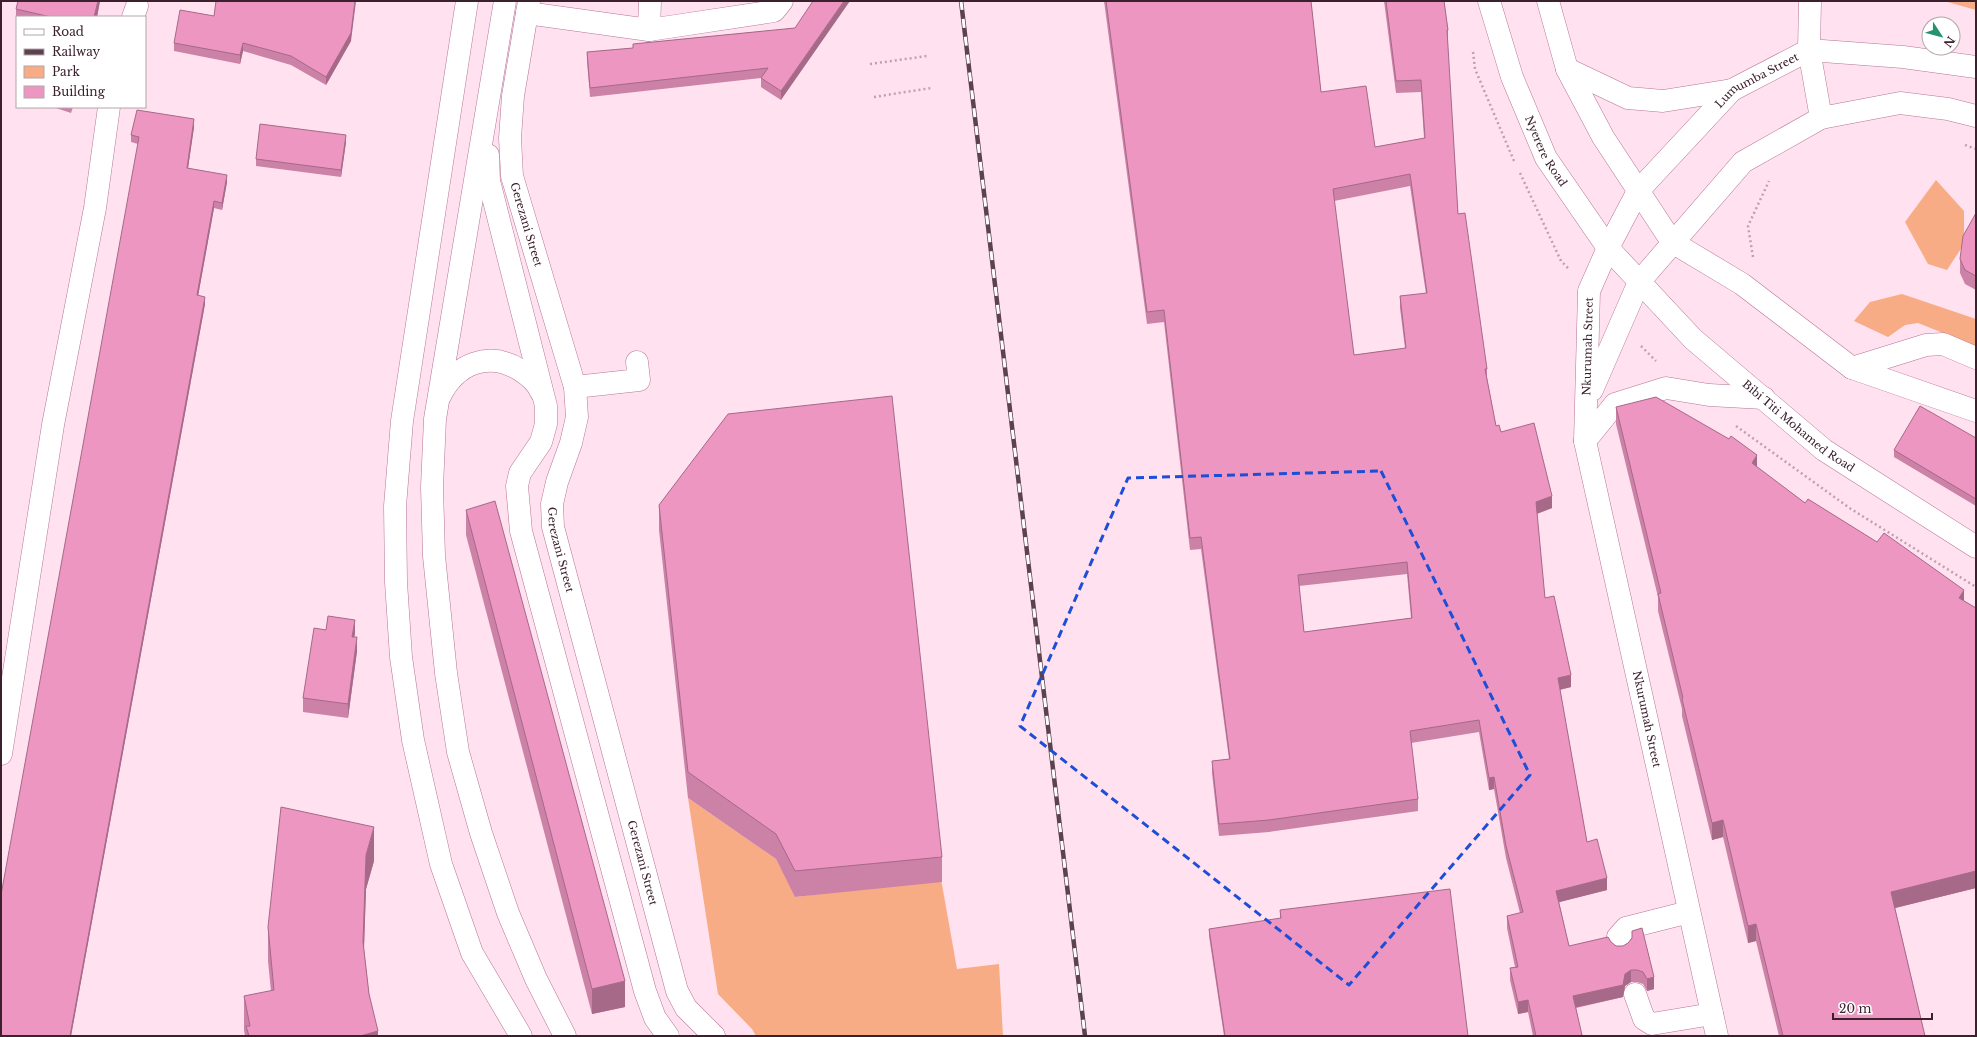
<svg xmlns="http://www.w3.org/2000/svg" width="1977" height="1037" font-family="'Libre Baskerville',serif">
<rect width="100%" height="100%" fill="#ffe1ef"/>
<g fill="#f7ac85">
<polygon points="1944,1 1976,1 1976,10"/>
<polygon points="1936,180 1964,211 1964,244 1947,270 1928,264 1905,222"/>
<polygon points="1902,294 1976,319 1976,346 1918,323 1905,325 1888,337 1854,321 1870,302"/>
<polygon points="688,798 776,859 796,897 941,879 957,969 999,964 1003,1036 756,1036 752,1029 718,994"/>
</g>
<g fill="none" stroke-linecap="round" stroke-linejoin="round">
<defs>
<g id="minor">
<polyline points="505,1 435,419 432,487 434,556 446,673 458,752 481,833 508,913 536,979 565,1036"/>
<polyline points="1810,1 1809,50 1821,118"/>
<polyline points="527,13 649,30 650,1"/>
<polyline points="133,17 137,6"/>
<polyline points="649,30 774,11 782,1"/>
<polyline points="488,155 489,181 546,406 546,424 541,442 520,473 517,486 521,531 645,991 655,1018 668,1036"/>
<polyline points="1852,368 1926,345 1943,344 1976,358"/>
<polyline points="575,387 639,380 637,362"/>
<path d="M 440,396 C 456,364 488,350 520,370 C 528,375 537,382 541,392"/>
<polyline points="1,754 53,425 95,208 109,107"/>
<polyline points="1620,946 1618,937 1626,928 1689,912"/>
<polyline points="1635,994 1644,1019 1652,1024 1712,1014"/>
</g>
<g id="major">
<polyline points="467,1 402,421 395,506 396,582 401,657 413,740 441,864 472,953 521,1036"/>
<path id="s1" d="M 529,1 L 513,96 L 510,138 L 512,176 L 575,387 L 577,417 L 571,443 L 557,482 L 552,504 L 553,527 L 677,991 L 686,1008 L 714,1036"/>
<polyline points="1592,390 1639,282 1743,162 1821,118 1900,103 1948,109 1976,116"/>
<path id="s2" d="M 1717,1036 L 1585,441 L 1589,291 L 1608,248 L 1638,191 L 1732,90 L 1809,50 L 1903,57 L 1976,67"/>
</g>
<g id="highway">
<path id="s3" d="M 1489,1 L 1512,77 L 1546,158 L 1608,248 L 1693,339 L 1824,450 L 1976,547"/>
<polyline points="1548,1 1567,69 1603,137 1672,242 1742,284 1852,368 1976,411"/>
<polyline points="1567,69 1628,98 1663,101 1732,90"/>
<polyline points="1585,441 1615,404 1666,388 1709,395 1764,398"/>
</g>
</defs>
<use href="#minor" stroke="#b77597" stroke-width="23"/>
<use href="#major" stroke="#b77597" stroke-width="23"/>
<use href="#highway" stroke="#b77597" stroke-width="23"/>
<g stroke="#bea1af" stroke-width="2.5" stroke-dasharray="2 3" stroke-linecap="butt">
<polyline points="1473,52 1475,69 1514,161"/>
<polyline points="870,64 927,56"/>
<polyline points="874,97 931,88"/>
<polyline points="1965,145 1976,149"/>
<polyline points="1520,173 1561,261 1568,268"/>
<polyline points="1753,257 1748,226 1769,181"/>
<polyline points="1641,346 1656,361"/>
<polyline points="1736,426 1851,509 1976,587"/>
</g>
<use href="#minor" stroke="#fff" stroke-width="22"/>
<use href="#major" stroke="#fff" stroke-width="22"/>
<use href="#highway" stroke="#fff" stroke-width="22"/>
<defs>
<polyline id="rail" points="961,1 1085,1036"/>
</defs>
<use href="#rail" stroke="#5c414f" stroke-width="4.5"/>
<use href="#rail" stroke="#fff" stroke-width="3" stroke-dasharray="9" stroke-linecap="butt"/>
</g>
<g fill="#cc81a7" fill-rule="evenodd">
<polygon points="100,1 97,17 17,17 17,19 16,19 16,9"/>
<path d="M 1104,1 L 1311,1 L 1321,92 L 1375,147 L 1424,138 L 1421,92 L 1396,93 L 1384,1 L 1444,1 L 1448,30 L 1448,42 L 1447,42 L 1458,214 L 1487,369 L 1487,378 L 1496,426 L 1552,508 L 1537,514 L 1545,598 L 1571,687 L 1560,690 L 1587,842 L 1607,890 L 1559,902 L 1569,946 L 1611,942 L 1616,946 L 1623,946 L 1628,943 L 1654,989 L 1647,991 L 1643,984 L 1637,982 L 1631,982 L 1625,986 L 1623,997 L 1576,1008 L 1582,1036 L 1533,1036 L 1528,1012 L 1518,1014 L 1510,980 L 1510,968 L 1515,967 L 1507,928 L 1507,916 L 1520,913 L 1506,858 L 1494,789 L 1489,790 L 1479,732 L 1411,743 L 1418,799 L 1418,811 L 1269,832 L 1219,836 L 1212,773 L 1212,761 L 1229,759 L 1201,549 L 1190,550 L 1164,322 L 1147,324 ZM 1410,186 L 1426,294 L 1400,296 L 1400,308 L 1405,348 L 1354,355 L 1334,201 ZM 1407,574 L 1411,618 L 1304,632 L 1299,586 Z"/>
<polygon points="214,16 351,41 326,85 291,65 243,51 240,64 174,51 174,43"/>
<polygon points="795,28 781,100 761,87 761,78 590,97 587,61 587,52 633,48 633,44"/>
<polygon points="53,107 73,107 71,113"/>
<polygon points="194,127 188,168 227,182 222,210 214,208 198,296 205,304 71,1036 1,1036 138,144 131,142 131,135"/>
<polygon points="346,142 341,177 256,166 256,159"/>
<polygon points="1976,213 1976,290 1965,284 1960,273 1960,259"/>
<polygon points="1616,407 1729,439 1757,468 1805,503 1976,608 1976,888 1895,908 1925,1036 1779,1036 1756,941 1748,943 1723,837 1712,840 1682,716 1682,709 1658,611 1658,597 1616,424"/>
<polygon points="1976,438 1976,506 1894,457 1894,450"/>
<polygon points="659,505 942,857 942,882 795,897 776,859 688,798 659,530"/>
<polygon points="466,510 625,1007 592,1014 466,535"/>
<polygon points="326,630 355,633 354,637 357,651 348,718 303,712 303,698"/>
<polygon points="374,861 366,889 364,949 369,994 378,1036 245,1036 244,1030 244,996 271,991 268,961 268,927"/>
<polygon points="1280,910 1468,1036 1224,1036 1209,936 1209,929 1280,919"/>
</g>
<g fill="#a66988">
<polygon points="98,1 100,1 97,17 94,17"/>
<polygon points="355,1 356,1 351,41 326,85 326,77"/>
<polygon points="844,1 850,1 781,100 781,91"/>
<polygon points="243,43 243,51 240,64 240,55"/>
<polygon points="194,119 194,127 187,175 187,168"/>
<polygon points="346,135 346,142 341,177 341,170"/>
<polygon points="227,175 227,182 222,210 222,203"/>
<polygon points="214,201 214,208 197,302 197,295"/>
<polygon points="205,297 205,304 71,1036 70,1036"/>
<polygon points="1757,455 1757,472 1752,463"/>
<polygon points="1552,496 1552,508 1536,514 1536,502"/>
<polygon points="1964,590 1964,608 1959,598"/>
<polygon points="355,620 355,633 352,651 352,637"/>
<polygon points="357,637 357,651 348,718 348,704"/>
<polygon points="1571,675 1571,687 1558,690 1558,678"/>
<polygon points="1494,777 1494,789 1489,790 1489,778"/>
<polygon points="1723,820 1723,837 1712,840 1712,823"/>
<polygon points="374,827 374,861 366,889 363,975 363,942 366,855"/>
<polygon points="1976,871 1976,888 1891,909 1891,892"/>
<polygon points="1607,878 1607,890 1556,903 1556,891"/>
<polygon points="1756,924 1756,941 1748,943 1748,926"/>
<polygon points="1631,970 1631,982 1625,986 1623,997 1573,1008 1573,996 1625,974"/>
<polygon points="1654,977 1654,989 1647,991 1647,979"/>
<polygon points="625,981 625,1007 592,1014 592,989"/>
<polygon points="1528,1000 1528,1012 1518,1014 1518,1002"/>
<polygon points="378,1031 378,1036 360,1036"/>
</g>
<g fill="#ed96c2" stroke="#a66988" fill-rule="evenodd">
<polygon points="18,1 98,1 94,17 51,17 16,9"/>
<polygon points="216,1 355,1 351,33 326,77 291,56 243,43 240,55 174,43 180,10 214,16"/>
<polygon points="813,1 844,1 781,91 761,78 768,68 590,88 587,52 633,48 633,44 795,28"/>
<path d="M 1106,1 L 1311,1 L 1321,92 L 1366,86 L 1375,147 L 1425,138 L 1421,80 L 1396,81 L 1386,1 L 1444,1 L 1448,30 L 1447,30 L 1458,214 L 1465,213 L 1487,369 L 1485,369 L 1496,426 L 1499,425 L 1501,432 L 1534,423 L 1552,496 L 1536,502 L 1545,598 L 1554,596 L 1571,675 L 1558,678 L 1587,842 L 1597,839 L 1607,878 L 1556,891 L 1569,946 L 1608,937 L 1611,942 L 1616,946 L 1623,946 L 1628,943 L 1632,938 L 1632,931 L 1642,928 L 1654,977 L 1647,979 L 1643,972 L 1637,970 L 1631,970 L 1625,974 L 1623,985 L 1573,996 L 1582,1035 L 1577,1036 L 1536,1036 L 1528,1000 L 1518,1002 L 1510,968 L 1518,967 L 1507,916 L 1523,912 L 1506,846 L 1494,777 L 1489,778 L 1479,720 L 1410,731 L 1418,799 L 1269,820 L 1219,824 L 1212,761 L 1230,759 L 1201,537 L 1190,538 L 1164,310 L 1147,312 ZM 1410,174 L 1427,293 L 1400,296 L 1406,348 L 1354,355 L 1333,189 ZM 1407,562 L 1412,618 L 1304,632 L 1298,575 Z"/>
<polygon points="137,110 194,119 187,168 227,175 222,203 214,201 197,295 205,297 70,1036 1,1036 1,895 139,137 131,135"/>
<polygon points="260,124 346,135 341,170 256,159"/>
<polygon points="1976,213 1976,276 1965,270 1960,259 1963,236"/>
<polygon points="892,396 942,857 795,871 776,834 688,772 659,505 728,414"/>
<polygon points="1656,397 1729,439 1731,436 1757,455 1752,463 1805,503 1808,499 1877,542 1884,533 1964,590 1959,598 1976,608 1976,871 1891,892 1925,1036 1783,1036 1756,924 1748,926 1723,820 1712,823 1682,699 1683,698 1658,594 1661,593 1616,407"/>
<polygon points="1920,406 1976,438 1976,499 1894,450"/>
<polygon points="495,501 625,981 592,989 466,510"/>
<polygon points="328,616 355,620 352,637 357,637 348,704 303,698 314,628 326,630"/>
<polygon points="281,807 374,827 366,855 363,942 369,994 378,1031 360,1036 249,1036 246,1026 250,1026 244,996 274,990 268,927"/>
<polygon points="1450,889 1468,1036 1225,1036 1209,929 1281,918 1280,910"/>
</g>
<path fill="none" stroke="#1d4ed8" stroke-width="3" stroke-dasharray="8 5" stroke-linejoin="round" d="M 1381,471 L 1530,775 L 1349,985 L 1020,726 L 1128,478 Z"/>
<g text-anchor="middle" stroke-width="3" stroke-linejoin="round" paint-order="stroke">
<g font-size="11" fill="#3b202e" stroke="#fff">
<text dy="4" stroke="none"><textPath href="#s2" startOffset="1035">Lumumba Street</textPath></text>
<text dy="4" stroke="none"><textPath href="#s3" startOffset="161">Nyerere Road</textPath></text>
<text dy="4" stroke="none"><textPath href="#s1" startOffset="227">Gerezani Street</textPath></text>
<text dy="4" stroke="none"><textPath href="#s2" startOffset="704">Nkurumah Street</textPath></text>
<text dy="4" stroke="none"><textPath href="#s3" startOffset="538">Bibi Titi Mohamed Road</textPath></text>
<text dy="4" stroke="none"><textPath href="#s1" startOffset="564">Gerezani Street</textPath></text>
<text transform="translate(1647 719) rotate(78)" y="4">Nkurumah Street</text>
<text dy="4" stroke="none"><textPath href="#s1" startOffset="888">Gerezani Street</textPath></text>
</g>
</g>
<rect width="1977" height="1037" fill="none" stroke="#3b202e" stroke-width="4"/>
<rect x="16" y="16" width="130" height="92" fill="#ffffff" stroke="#b1a6ab"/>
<rect x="24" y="29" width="20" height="6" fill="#ffffff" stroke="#b1a6ab"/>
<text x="52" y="36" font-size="12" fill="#3b202e">Road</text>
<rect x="24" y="49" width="20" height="6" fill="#5c414f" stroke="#b1a6ab"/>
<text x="52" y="56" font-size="12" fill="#3b202e">Railway</text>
<rect x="24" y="66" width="20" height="12" fill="#f7ac85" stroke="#b1a6ab"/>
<text x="52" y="76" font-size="12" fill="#3b202e">Park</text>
<rect x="24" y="86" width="20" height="12" fill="#ed96c2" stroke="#b1a6ab"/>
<text x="52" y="96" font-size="12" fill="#3b202e">Building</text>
<g transform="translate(1941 36) rotate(126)"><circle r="19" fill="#ffffff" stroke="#b1a6ab"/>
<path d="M0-3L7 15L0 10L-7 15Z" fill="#269272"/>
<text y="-6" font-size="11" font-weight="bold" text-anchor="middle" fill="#3b202e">N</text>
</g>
<path d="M1833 1013v6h99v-6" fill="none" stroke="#3b202e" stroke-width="2"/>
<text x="1839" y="1013" font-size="12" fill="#3b202e" stroke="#ffffff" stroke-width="3" paint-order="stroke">20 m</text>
</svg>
